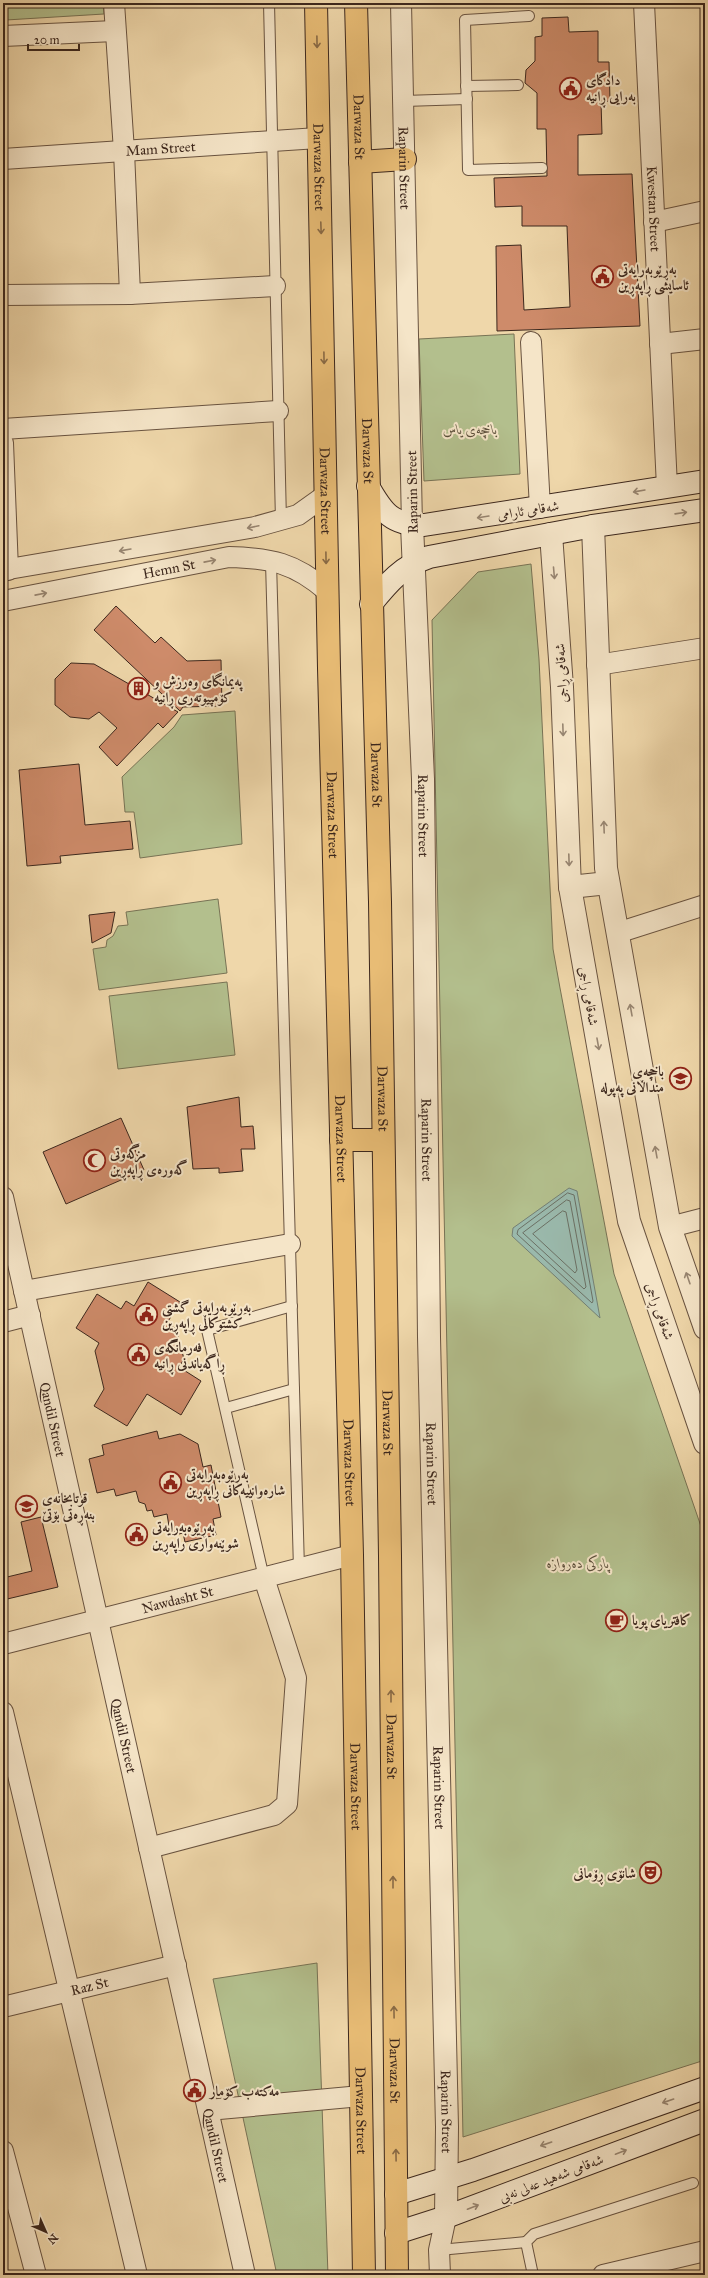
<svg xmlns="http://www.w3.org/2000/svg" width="708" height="2278" font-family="'IM FELL Great Primer',Amiri,serif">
<rect width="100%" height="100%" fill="#efd7aa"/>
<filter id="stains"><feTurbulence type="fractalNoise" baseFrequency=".005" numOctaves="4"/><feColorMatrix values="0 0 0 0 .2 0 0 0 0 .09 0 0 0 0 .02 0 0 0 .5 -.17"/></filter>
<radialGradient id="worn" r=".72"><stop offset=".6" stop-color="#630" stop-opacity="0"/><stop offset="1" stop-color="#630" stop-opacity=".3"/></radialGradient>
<g fill="#b3bf8d" stroke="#787355">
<polygon points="6,3 103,3 104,14 6,20"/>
<polygon points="514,334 520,474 424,481 419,339"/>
<polygon points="531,564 539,659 553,949 560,988 614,1274 705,1538 705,2060 463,2137 432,620 478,572"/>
<polygon points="235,711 242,844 140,858 134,812 125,812 122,777 174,727 182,715"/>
<polygon points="218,899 227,973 99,990 93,949 106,947 107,940 113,936 118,926 128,925 126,912"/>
<polygon points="227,982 235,1055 118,1069 109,996"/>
<polygon points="317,1963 328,2275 277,2275 213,1979"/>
</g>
<polygon fill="#9ab9ac" stroke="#747f73" points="569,1188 577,1191 600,1318 512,1236 513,1228"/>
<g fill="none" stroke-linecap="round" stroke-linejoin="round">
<g stroke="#6b7064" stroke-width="1">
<polygon points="568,1193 574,1195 593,1301 592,1303 517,1234 518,1230"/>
<polygon points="567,1200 570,1201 586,1287 584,1289 523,1233"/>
<polygon points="563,1211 566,1212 577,1270 575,1273 533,1234"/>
</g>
</g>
<g fill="#ce8b6a" stroke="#3c271d">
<polygon points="568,17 569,32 598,31 598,62 609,62 610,101 601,102 602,134 578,135 578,175 632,174 640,326 497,331 496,246 521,245 524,310 570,307 567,226 522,226 522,206 495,207 494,178 547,176 546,129 537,129 537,93 525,83 526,70 535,61 535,37 542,36 542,18"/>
<polygon points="116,606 155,643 161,637 187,661 221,660 222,706 183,707 180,711 94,630"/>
<polygon points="71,663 94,664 178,712 163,728 158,723 117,766 99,747 117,728 99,712 89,719 70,717 55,705 55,679"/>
<polygon points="79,764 85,825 130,821 133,849 60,856 61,863 27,866 19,770"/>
<polygon points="115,912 111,933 92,943 89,915"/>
<polygon points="239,1097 241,1127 253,1126 255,1149 241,1149 243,1171 219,1173 219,1168 193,1169 187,1107"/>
<polygon points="121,1118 144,1170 66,1204 43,1152"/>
<polygon points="148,1282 180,1302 167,1323 176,1329 184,1359 179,1367 201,1381 181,1415 147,1394 127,1426 94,1406 104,1389 95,1351 99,1343 76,1328 97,1294 121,1309 126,1301 134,1306"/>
<polygon points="157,1431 159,1439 180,1434 198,1444 203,1467 211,1465 221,1517 213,1519 216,1535 185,1542 183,1533 179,1534 179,1531 170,1532 167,1514 154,1517 152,1510 147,1511 145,1504 139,1502 136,1491 116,1496 114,1489 97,1493 89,1459 104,1455 102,1445"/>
<polygon points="41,1517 58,1587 3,1600 3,1578 32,1571 21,1522"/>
</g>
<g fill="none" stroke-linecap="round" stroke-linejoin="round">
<defs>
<g id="service">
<polyline points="269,3 281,521"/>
<polyline points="529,16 465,20 468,170 542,168"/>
<polyline points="466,86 518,85"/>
<polyline points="404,101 467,99"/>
<polyline points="271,562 299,1569"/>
<polyline points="226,1408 294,1389"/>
<polyline points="264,1578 207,1330 292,1306"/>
<polyline points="439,2250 526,2242"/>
<polyline points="533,2275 526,2242 534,2234 693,2183"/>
</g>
<g id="minor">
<polyline points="114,3 124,151 130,294"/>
<path id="s1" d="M 401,3 L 412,525"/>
<path id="s2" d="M 644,3 L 667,487"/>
<polyline points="3,36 115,31"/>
<path id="s3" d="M 3,159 L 318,138"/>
<polyline points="654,222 705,211"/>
<polyline points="3,295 130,294 275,286"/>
<polyline points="531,342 540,508"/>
<polyline points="660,344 705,339"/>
<polyline points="3,429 278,411"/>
<polyline points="3,443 8,570"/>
<polyline points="3,570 255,527 298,515 326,495"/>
<path id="s4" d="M 3,601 L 229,557 C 271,558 295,563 327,591"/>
<polyline points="597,665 705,648"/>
<polyline points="617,933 705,905"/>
<path id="s5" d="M 3,1197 L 245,2275"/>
<polyline points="670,1227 705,1218"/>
<polyline points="24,1291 290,1244"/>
<polyline points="3,1322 30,1315"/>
<path id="s6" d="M 3,1644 L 352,1555"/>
<polyline points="3,1712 137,2275"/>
<polyline points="149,1848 274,1815 287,1804 296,1678 264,1578"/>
<path id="s7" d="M 3,2007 L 176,1965"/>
<polyline points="208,2110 361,2096"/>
<polyline points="3,2151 36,2275"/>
<polyline points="440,2275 439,2250 446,2217"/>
<polyline points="603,2275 705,2251"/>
</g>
<g id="tertiary">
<path id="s8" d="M 412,525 L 423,779 L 429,1337 L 447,2127 L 446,2217"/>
<polyline points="593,526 606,868 670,1227 705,1328"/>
<polyline points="551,534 562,687 570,887 629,1221 705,1443"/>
<polyline points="570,887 608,883"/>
</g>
<g id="secondary">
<path d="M 368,486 C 383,513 392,525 424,525 L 705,481"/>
<path d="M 371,604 C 388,583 402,566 429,557 L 593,526 L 705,510"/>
<polyline points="396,2194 473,2170 705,2088"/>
<polyline points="396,2233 446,2217 705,2120"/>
</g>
<g id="trunk">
<path id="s9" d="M 316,3 L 329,668 L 352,1555 L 364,2275"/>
<path id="s10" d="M 356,3 L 380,902 L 390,1556 L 397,2275"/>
<polyline points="360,162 405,159"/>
<polyline points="341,1140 383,1140"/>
</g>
</defs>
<use href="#service" stroke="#695340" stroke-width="12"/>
<use href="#minor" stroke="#695340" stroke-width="22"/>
<use href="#tertiary" stroke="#695340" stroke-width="24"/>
<use href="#secondary" stroke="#3c271d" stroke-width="24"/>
<use href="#trunk" stroke="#3c271d" stroke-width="24"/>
<use href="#service" stroke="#f5e5c8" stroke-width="10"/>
<use href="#minor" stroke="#f5e5c8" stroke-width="20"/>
<use href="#tertiary" stroke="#f5e5c8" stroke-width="22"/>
<use href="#secondary" stroke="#f5e5c8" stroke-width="22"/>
<use href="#trunk" stroke="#e8bc75" stroke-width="22"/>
</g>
<defs><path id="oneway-shaft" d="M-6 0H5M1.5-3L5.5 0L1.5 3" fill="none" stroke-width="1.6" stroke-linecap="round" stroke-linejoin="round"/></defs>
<g stroke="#896a45">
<use href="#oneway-shaft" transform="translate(317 42) rotate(89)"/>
<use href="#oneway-shaft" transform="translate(321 228) rotate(88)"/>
<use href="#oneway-shaft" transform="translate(324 358) rotate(89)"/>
<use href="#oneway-shaft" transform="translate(326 558) rotate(89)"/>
<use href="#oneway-shaft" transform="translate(391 1696) rotate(-90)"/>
<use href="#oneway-shaft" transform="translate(393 1882) rotate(-90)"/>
<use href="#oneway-shaft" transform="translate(394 2012) rotate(-91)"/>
<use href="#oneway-shaft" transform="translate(396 2155) rotate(-91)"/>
</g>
<g stroke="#988672">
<use href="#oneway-shaft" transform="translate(639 491) rotate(170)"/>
<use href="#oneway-shaft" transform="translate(681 513) rotate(-8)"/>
<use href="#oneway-shaft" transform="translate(483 517) rotate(171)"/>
<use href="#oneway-shaft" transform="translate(253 527) rotate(168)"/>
<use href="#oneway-shaft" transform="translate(125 550) rotate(170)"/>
<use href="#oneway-shaft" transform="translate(210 561) rotate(-11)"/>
<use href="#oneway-shaft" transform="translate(554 573) rotate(85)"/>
<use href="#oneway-shaft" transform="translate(41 594) rotate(-11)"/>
<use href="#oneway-shaft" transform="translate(563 730) rotate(88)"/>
<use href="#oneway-shaft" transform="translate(604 827) rotate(-92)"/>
<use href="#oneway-shaft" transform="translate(569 860) rotate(88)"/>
<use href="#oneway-shaft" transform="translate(631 1010) rotate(-100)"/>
<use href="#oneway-shaft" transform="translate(598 1044) rotate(80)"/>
<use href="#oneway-shaft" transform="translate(656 1152) rotate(-100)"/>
<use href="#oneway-shaft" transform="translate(688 1278) rotate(-109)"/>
<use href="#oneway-shaft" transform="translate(668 2101) rotate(161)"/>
<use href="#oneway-shaft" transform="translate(546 2144) rotate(161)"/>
<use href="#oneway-shaft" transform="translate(621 2152) rotate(-21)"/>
<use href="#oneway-shaft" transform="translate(473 2207) rotate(-21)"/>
</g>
<defs>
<symbol id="civic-ring" viewBox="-11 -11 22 22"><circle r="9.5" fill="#f5e5c8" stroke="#8f2418" stroke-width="1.5"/><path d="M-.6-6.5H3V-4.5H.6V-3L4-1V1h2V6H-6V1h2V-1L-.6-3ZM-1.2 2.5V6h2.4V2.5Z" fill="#8f2418"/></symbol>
<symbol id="building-ring" viewBox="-11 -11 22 22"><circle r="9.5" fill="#f5e5c8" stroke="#8f2418" stroke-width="1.5"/><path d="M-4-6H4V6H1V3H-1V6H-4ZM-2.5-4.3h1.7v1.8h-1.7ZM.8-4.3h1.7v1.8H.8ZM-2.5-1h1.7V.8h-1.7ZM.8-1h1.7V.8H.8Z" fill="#8f2418"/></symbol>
<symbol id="school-ring" viewBox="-11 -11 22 22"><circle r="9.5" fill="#f5e5c8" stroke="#8f2418" stroke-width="1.5"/><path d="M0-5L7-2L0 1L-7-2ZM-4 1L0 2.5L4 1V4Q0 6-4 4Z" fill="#8f2418"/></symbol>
<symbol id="mosque-ring" viewBox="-11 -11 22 22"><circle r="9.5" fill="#f5e5c8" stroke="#8f2418" stroke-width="1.5"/><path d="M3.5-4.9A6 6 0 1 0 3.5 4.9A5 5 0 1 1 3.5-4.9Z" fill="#8f2418"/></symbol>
<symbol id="cafe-ring" viewBox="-11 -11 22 22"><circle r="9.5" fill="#f5e5c8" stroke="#8f2418" stroke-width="1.5"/><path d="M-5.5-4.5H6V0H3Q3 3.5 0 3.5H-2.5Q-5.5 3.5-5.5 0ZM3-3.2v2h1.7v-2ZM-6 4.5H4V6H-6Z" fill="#8f2418"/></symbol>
<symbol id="theatre-ring" viewBox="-11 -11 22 22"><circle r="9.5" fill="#f5e5c8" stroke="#8f2418" stroke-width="1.5"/><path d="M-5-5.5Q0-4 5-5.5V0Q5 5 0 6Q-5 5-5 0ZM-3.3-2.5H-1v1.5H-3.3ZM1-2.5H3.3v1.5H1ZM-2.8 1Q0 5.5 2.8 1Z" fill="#8f2418"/></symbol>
</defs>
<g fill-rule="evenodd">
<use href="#civic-ring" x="558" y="76" width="25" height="25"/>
<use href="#civic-ring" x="590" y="264" width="25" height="25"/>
<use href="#building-ring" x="126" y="676" width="25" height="25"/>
<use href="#school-ring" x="668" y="1066" width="25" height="25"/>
<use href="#mosque-ring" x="82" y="1148" width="25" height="25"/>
<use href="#civic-ring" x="134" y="1302" width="25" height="25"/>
<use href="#civic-ring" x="126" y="1342" width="25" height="25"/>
<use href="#civic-ring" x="158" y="1470" width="25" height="25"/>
<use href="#school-ring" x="14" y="1494" width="25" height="25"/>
<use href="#civic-ring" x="124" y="1522" width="25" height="25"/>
<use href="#cafe-ring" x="604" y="1608" width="25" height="25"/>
<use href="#theatre-ring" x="638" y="1860" width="25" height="25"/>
<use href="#civic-ring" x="182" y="2078" width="25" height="25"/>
</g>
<g text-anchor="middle" stroke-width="4" stroke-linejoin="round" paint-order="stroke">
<g font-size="14" font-weight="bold" fill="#3c271d" stroke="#f5e5c8" text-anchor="start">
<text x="586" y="85">دادگای<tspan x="586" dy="16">بەرایی ڕانیە</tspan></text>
<text x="618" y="274">بەڕێوبەرایەتی<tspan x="618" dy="16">ئاسایشی ڕاپەڕین</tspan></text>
<text x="154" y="686">پەیمانگای وەرزش و<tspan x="154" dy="16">کۆمپیوتەری ڕانیە</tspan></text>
<text x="664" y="1076" text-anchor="end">باخچەی<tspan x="664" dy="16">منداڵانی پەپولە</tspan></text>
<text x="110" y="1158">مزگەوتی<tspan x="110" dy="16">گەورەی ڕاپەڕین</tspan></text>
<text x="162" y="1312">بەڕێوبەرایەتی گشتی<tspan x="162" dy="16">کشتوکاڵی ڕاپەڕین</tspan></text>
<text x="154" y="1352">فەرمانگەی<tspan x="154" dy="16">ڕاگەیاندنی ڕانیە</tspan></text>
<text x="186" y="1479">بەڕێوەبەرایەتی<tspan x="186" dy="16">شارەوانییەکانی ڕاپەڕین</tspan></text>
<text x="42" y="1503">قوتابخانەی<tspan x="42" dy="16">بنەڕەتی بۆتێ</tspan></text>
<text x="152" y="1532">بەڕێوەبەرایەتی<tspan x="152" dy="16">شوێنەواری راپەڕین</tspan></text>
<text x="632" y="1625">کافتریای پویا</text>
<text x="636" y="1878" text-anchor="end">شانۆی ڕۆمانی</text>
<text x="210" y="2096">مەکتەب کۆمار</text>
</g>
<g font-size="14" fill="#3c271d" stroke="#f5e5c8">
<text dy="5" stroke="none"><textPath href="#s10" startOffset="124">Darwaza St</textPath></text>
<text dy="5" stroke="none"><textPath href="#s3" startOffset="158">Mam Street</textPath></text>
<text dy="5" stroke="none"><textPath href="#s9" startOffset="164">Darwaza Street</textPath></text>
<text dy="5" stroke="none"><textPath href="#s1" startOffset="165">Raparin Street</textPath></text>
<text dy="5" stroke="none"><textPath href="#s2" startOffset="206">Kwestan Street</textPath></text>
<text dy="5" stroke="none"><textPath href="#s10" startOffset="448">Darwaza St</textPath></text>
<text dy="5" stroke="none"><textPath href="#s9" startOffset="488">Darwaza Street</textPath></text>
<text transform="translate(412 492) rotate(-91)" y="5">Raparin Street</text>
<text transform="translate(528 510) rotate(-9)" y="5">شەقامی ئارامی</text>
<text dy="5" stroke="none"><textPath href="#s4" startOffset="169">Hemn St</textPath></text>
<text transform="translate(561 673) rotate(-93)" y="5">شەقامی ڕاجی</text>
<text dy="5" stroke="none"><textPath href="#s10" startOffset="772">Darwaza St</textPath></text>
<text dy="5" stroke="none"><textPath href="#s9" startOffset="812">Darwaza Street</textPath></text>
<text dy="5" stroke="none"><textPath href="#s8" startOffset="291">Raparin Street</textPath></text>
<text transform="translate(589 996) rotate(80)" y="5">شەقامی ڕاجی</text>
<text dy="5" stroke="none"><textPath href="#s10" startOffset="1096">Darwaza St</textPath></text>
<text dy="5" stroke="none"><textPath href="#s9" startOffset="1136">Darwaza Street</textPath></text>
<text dy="5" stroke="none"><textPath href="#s8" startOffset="615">Raparin Street</textPath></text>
<text transform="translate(660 1311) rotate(71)" y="5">شەقامی ڕاجی</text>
<text dy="5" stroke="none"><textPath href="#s5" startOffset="228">Qandil Street</textPath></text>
<text dy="5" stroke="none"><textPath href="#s10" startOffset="1420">Darwaza St</textPath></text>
<text dy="5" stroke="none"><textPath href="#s9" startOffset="1460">Darwaza Street</textPath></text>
<text dy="5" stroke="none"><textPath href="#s8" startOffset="939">Raparin Street</textPath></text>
<text dy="5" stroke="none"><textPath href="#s6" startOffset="180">Nawdasht St</textPath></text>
<text dy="5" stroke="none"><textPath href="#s5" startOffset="552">Qandil Street</textPath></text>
<text dy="5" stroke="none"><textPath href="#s10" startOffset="1744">Darwaza St</textPath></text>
<text dy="5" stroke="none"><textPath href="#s9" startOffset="1784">Darwaza Street</textPath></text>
<text dy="5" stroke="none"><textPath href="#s8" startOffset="1263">Raparin Street</textPath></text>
<text dy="5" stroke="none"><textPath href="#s7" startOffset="89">Raz St</textPath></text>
<text dy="5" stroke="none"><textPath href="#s10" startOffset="2068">Darwaza St</textPath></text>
<text dy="5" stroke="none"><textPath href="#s9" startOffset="2108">Darwaza Street</textPath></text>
<text dy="5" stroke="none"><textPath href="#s8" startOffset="1587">Raparin Street</textPath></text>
<text dy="5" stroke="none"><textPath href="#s5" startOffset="972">Qandil Street</textPath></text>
<text transform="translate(551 2178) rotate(-21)" y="5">شەقامی شەهید عەلی نەبی</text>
</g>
<g font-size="14" font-style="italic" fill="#5a4d39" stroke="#f5e5c8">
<text x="470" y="434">باخچەی یاس</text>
<text x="578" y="1568">پارکی دەروازە</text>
</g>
</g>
<rect width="708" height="2278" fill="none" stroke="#efd7aa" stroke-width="16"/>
<rect x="4" y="4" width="700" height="2270" fill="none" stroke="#3c271d" stroke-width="2"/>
<rect x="8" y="8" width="692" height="2262" fill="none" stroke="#3c271d"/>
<g transform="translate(46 2232) rotate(135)" stroke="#f5e5c8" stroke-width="3" paint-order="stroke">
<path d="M0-3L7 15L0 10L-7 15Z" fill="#3c271d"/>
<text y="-6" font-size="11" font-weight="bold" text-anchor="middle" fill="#3c271d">N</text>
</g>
<path d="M28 44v6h51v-6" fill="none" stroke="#3c271d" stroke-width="2"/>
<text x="34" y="44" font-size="12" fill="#3c271d" stroke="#f5e5c8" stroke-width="3" paint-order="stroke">20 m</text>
<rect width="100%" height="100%" filter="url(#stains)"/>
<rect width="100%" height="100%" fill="url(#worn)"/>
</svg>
